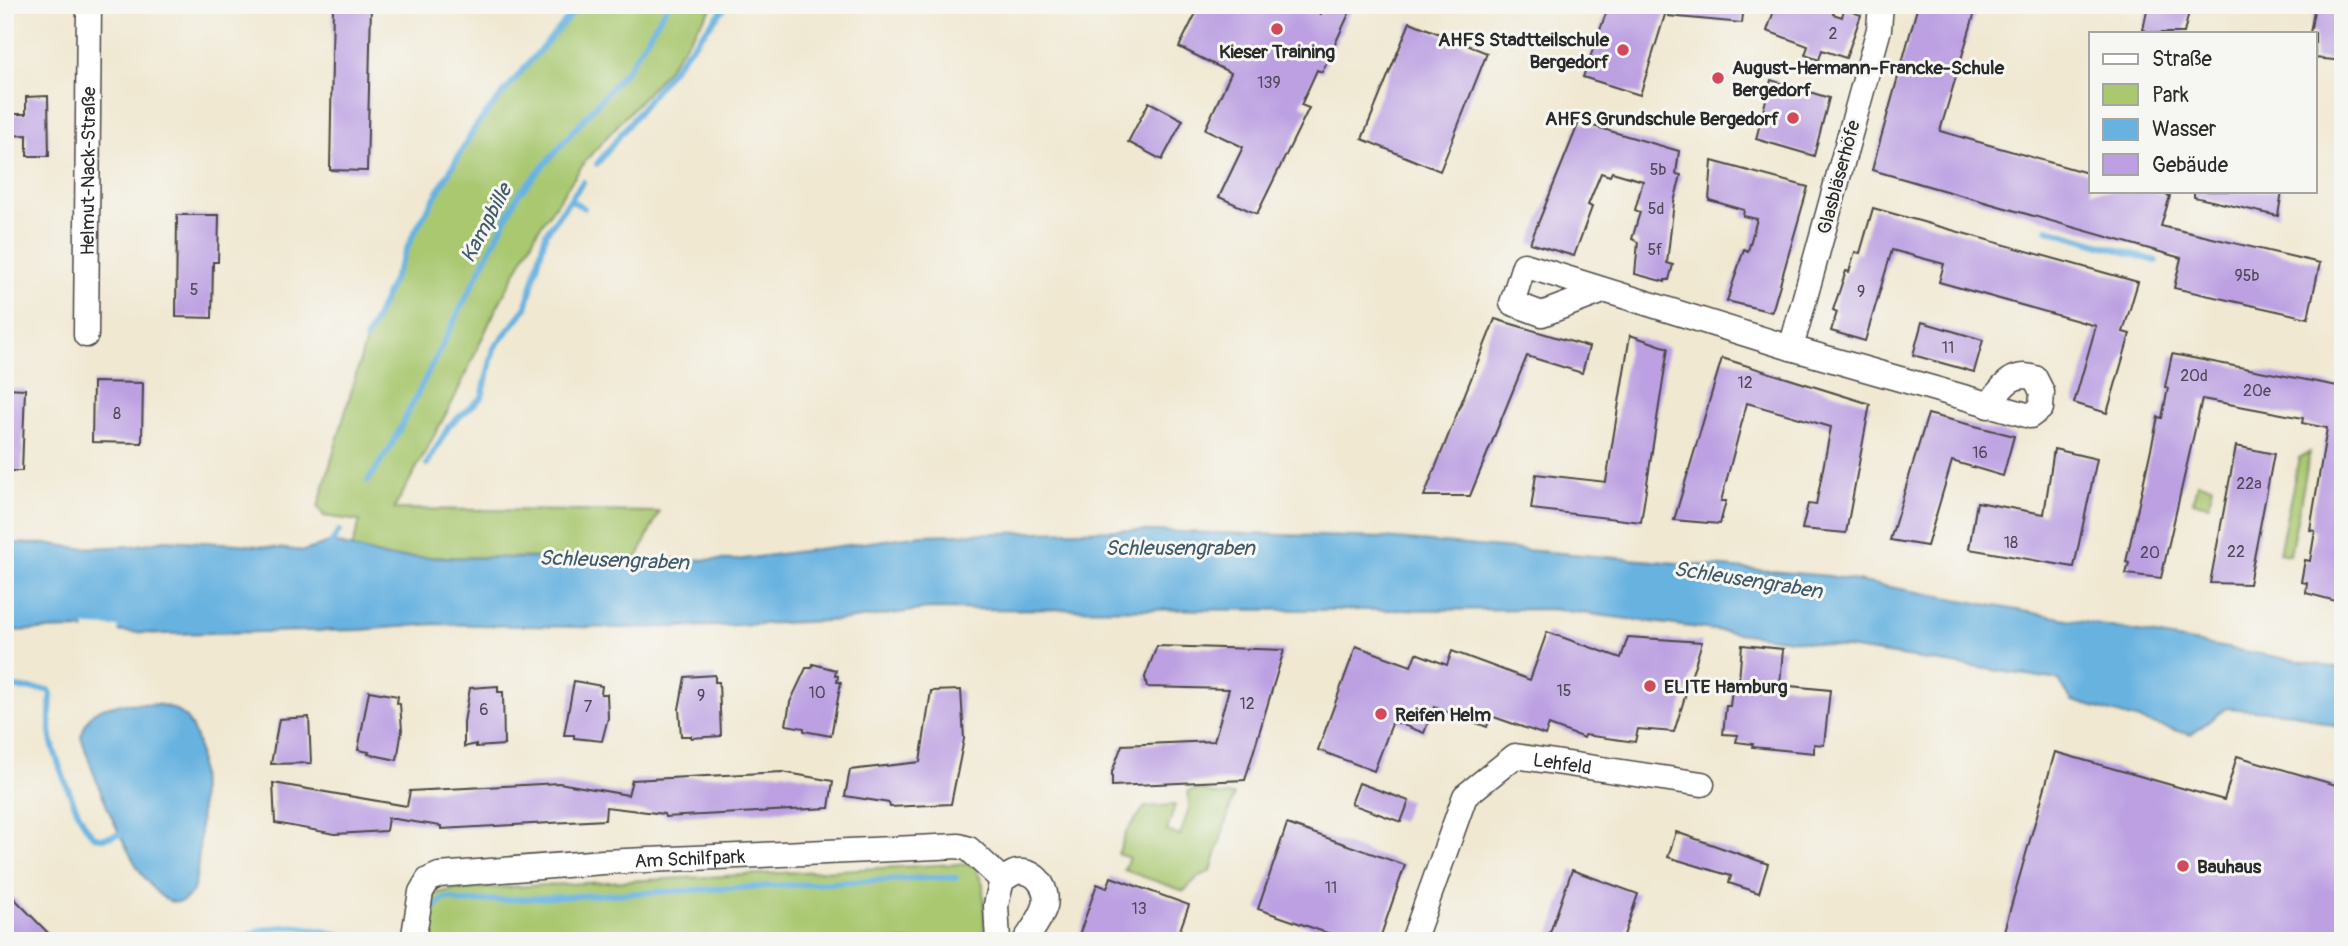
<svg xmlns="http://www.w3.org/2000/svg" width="2348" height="946" font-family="Pangolin,sans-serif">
<rect width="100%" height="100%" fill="#f6f6f2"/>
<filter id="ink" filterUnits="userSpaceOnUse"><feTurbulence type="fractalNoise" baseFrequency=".0143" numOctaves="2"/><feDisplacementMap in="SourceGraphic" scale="14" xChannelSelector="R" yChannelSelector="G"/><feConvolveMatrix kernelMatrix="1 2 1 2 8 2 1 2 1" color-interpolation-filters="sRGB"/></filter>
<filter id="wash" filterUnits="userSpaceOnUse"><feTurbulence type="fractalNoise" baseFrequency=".00686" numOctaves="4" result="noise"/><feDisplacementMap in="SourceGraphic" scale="28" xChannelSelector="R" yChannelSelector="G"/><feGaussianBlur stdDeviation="1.57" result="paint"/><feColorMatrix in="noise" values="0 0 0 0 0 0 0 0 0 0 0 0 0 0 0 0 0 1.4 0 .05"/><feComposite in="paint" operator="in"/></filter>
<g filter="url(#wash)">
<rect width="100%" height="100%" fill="#f0e8d1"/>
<g fill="#a9c870" stroke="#6a7a4e" stroke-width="2">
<polygon points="580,5 714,5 662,76 587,159 538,230 493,315 453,401 394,509 659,512 637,558 387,557 352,548 360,521 324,516 318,507 366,340 414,233 476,126 528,64"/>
<polygon points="2310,452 2290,555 2279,553 2299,458"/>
<polygon points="2197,483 2213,486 2209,505 2193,502"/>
<polygon points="1199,790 1217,795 1234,795 1211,871 1198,877 1184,891 1124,870 1129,858 1118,854 1127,831 1145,807 1175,805 1167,831 1180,836 1189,808 1188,791"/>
<polygon points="957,864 974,865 983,884 985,941 421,941 430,895 450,890"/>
</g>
<g fill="#68b2e0" stroke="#4a6e86" stroke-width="2">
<polygon points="1117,530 1384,538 1829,576 2343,669 2343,729 2295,713 2226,708 2191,735 2072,701 2059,680 1807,642 1551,609 1394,610 929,609 846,620 715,626 625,628 434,624 360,630 162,634 75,629 5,631 5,543 50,544 79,548 133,546 165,540 239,544 304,551 332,542 387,557 736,560 922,535"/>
<path d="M 119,704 C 141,704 168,700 185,717 C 190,722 195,734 197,741 C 203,759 202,880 191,894 C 151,943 89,761 81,737 C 89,711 93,710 119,704 Z"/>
</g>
<polygon fill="#f0e8d1" points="85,626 118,627 119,634 85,634"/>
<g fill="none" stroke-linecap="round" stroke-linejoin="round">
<g stroke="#68b2e0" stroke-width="6">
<polyline points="597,164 679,61 727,5"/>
<polyline points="570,200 584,208"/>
<polyline points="2047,229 2156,261"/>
<polyline points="366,340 414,233 476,126 528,64 580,5"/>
<polyline points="427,464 449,426 482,397 494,348 526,308 546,233 583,182"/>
<polyline points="368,481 390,448 518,195 628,68 668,5"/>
<polyline points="329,547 339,531"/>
<path d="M 5,687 L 48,690 L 51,694 C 50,708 49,724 51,738 C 55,756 80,827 94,836 C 102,841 112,836 120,834"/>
<path d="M 436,907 C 442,897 450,896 460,902 L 946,877 L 956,878"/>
<path d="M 239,936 L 242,938 C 286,916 320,931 365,941"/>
<polyline points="428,941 429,936"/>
</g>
</g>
<g id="blocks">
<g fill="#bca0e2">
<polygon points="333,5 371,5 367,171 330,170"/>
<polygon points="1200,5 1302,5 1321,14 1326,5 1353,5 1322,72 1317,70 1301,105 1309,108 1257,214 1219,197 1243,147 1205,129 1231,73 1179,47"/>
<polygon points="1609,5 1668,5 1640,95 1583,77"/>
<polygon points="1668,5 1744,5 1742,23 1668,16"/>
<polygon points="1776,5 1808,5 1820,9 1821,7 1834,11 1833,14 1842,17 1844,9 1861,15 1846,58 1822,50 1819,60 1805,55 1808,46 1767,31"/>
<polygon points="1918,5 1977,5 1940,131 2091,174 2091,191 2151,191 2170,196 2161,226 2320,263 2308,318 2174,288 2181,258 1872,170"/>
<polygon points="2148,5 2160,5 2189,12 2184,33 2155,33 2143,30"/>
<polygon points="2315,5 2343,5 2343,61 2315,58 2315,33 2310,33"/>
<polygon points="1410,22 1487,53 1440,171 1362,139"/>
<polygon points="1771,80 1829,98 1814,156 1756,139"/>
<polygon points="48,96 49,156 27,156 27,135 5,136 5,114 26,114 26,97"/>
<polygon points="1149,102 1183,120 1162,160 1128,142"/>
<polygon points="1579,122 1679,151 1676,174 1681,175 1674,202 1667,263 1673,265 1669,280 1665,280 1665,282 1635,274 1638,242 1632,239 1640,212 1635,210 1643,181 1612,172 1610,176 1601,173 1588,205 1592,207 1574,256 1530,243"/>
<polygon points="1712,161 1808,187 1772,312 1727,301 1744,249 1748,251 1757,219 1743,216 1744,210 1709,200"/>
<polygon points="2194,191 2282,191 2278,216 2194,197"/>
<polygon points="1873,208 2138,282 2123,332 2130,334 2107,413 2074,403 2096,326 1939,282 1944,264 1892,250 1865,341 1831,331 1837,312 1833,310 1846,271 1849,272 1855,252 1860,253"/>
<polygon points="177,215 219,215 218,262 213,262 212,318 176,317"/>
<polygon points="1495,319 1589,347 1582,373 1527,356 1470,496 1424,496"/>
<polygon points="1922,322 1983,340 1974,372 1913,355"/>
<polygon points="1630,335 1668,348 1641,522 1531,509 1536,474 1606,482"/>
<polygon points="2172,354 2343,387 2343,603 2306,593 2307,583 2301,582 2305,560 2310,561 2315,531 2310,530 2327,428 2302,423 2303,418 2202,399 2161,578 2126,574 2129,563 2126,562 2158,417 2162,418 2168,388 2165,387"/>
<polygon points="1722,358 1870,404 1846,533 1802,529 1808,504 1816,505 1831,427 1747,403 1721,501 1726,501 1720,524 1674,520"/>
<polygon points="93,382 143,383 142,443 92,442"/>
<polygon points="5,388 25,389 22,471 5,471"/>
<polygon points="1928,414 2014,436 2003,476 1952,461 1927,546 1890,540"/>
<polygon points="2236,446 2274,454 2249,584 2210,583"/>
<polygon points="2054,449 2097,459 2074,567 1969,549 1977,502 2044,514"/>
<polygon points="1547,632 1621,658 1628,637 1702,642 1674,732 1638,729 1635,742 1585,735 1584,738 1549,725 1545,735 1491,716 1487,727 1434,707 1424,733 1393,721 1374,771 1318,750 1356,646 1411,666 1416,653 1447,665 1452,651 1530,680"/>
<polygon points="1742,645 1783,649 1780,685 1830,690 1824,745 1814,744 1814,753 1752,747 1753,744 1736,742 1738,735 1723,734 1726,706 1730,706 1733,680 1739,680"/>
<polygon points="1157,646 1284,650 1245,780 1112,786 1112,772 1122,745 1214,741 1229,689 1147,687 1145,677"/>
<polygon points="813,664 836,670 835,675 838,676 837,682 841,682 831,736 804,731 804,728 786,725 790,702 806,668 812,668"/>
<polygon points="715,675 715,682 719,682 721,736 691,738 691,736 681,736 679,709 685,677"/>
<polygon points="574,681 602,686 601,694 607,694 608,718 602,741 574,738 574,735 564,735"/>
<polygon points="498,686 498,692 503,692 504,745 476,747 476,744 464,747 464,722 470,688"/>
<polygon points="961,690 964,739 951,804 890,807 889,803 845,796 850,770 920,762 931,691"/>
<polygon points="369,691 398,696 397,703 400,704 402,730 397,760 368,754 369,752 358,750"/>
<polygon points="309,717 311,763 271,764 279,719"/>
<polygon points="2055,752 2224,800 2237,756 2343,787 2343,941 2038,941 2004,931"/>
<polygon points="782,772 833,781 829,808 665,817 664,814 606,807 605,820 441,829 441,826 388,818 386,831 335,834 275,823 273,783 407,806 410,791 559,783 628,795 632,780"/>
<polygon points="1359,783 1409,801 1401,822 1351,804"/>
<polygon points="1287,824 1405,865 1379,941 1350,941 1258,909"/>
<polygon points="1676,832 1768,864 1759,893 1729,883 1731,876 1668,857"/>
<polygon points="1572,870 1638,894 1622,941 1547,941"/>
<polygon points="1111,877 1189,905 1176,941 1077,941 1097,884 1107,888"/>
<polygon points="5,889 56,941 5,941"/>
</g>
</g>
</g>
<g filter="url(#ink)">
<use href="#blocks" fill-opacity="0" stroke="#494744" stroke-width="2"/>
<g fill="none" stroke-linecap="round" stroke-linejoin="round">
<defs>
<g id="minor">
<path d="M 1881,5 L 1879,29 L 1791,348 L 2030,416 L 2041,408 L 2042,392 L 2035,378 C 2011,370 2001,389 1988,406"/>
<polyline points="1603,291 1542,314 1512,303 1524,265 1791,348"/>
<path id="s1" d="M 86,335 L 89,5"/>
<path id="s2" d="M 413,941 L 421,892 L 428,880 L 439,875 L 603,862 L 959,846 L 969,849 L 1002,880"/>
<path d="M 998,941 L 996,905 L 1002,880 C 1006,878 1012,873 1017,872 C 1036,869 1049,889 1045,906 C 1041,919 1032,930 1025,941"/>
<path id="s3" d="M 1413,941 L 1465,796 L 1515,756 L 1702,784"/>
</g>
</defs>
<use href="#minor" stroke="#494744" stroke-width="27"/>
<use href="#minor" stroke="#fff" stroke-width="24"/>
</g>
</g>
<g fill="#d1495b" stroke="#f6f6f2" stroke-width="2.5">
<circle cx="1277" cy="29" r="7"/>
<circle cx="1623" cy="50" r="7"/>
<circle cx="1718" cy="78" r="7"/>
<circle cx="1793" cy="118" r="7"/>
<circle cx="1650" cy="686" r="7"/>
<circle cx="1381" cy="714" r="7"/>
<circle cx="2183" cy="866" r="7"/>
</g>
<g text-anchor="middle" stroke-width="6" stroke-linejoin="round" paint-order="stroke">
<g font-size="16" fill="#4f4859">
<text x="1833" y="39">2</text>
<text x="1269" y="88">139</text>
<text x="1658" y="175">5b</text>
<text x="1656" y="214">5d</text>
<text x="1655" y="255">5f</text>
<text x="2247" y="281">95b</text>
<text x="194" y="295">5</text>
<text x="1861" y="297">9</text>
<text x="1948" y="353">11</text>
<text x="2194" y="381">20d</text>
<text x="1745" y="388">12</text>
<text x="2257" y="396">20e</text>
<text x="117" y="419">8</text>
<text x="1980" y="458">16</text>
<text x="2249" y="489">22a</text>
<text x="2011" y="548">18</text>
<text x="2236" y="557">22</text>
<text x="2150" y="558">20</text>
<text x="1564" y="696">15</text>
<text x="817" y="698">10</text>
<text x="701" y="701">9</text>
<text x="1247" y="709">12</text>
<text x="588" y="712">7</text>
<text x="484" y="715">6</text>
<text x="1331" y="893">11</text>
<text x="1139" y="914">13</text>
</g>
<g font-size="19" font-weight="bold" fill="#2b2b2b" stroke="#f6f6f2" text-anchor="start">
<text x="1609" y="46" text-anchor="end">AHFS Stadtteilschule<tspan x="1609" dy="22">Bergedorf</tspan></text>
<text x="1277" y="58" text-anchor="middle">Kieser Training</text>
<text x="1732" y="74">August-Hermann-Francke-Schule<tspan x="1732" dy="22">Bergedorf</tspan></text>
<text x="1779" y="125" text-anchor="end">AHFS Grundschule Bergedorf</text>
<text x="1664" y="693">ELITE Hamburg</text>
<text x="1395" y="721">Reifen Helm</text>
<text x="2197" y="873">Bauhaus</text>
</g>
<g font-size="19" fill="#2b2b2b" stroke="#f6f6f2">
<text dy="7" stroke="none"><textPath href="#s1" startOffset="164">Helmut-Nack-Straße</textPath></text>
<text transform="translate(1838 177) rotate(-75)" y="7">Glasbläserhöfe</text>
<text dy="7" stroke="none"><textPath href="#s3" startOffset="266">Lehfeld</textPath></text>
<text dy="7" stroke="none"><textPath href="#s2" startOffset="327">Am Schilfpark</textPath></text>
</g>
<g font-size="21" font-style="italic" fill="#405a6a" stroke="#f6f6f2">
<text transform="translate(486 223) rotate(-62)" y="7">Kampbille</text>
<text x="1180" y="555">Schleusengraben</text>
<text transform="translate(614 560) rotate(2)" y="7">Schleusengraben</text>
<text transform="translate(1748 580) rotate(9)" y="7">Schleusengraben</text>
</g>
</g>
<rect width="2348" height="946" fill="none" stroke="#f6f6f2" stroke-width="28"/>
<rect x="2089" y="32" width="228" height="161" fill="#f6f6f2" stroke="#a5a5a2" stroke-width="2"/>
<rect x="2103" y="54" width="35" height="10" fill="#ffffff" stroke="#a5a5a2" stroke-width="2"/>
<text x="2152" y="66" font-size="21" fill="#2b2b2b">Straße</text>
<rect x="2103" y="84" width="35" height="21" fill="#a9c870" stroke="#a5a5a2" stroke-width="2"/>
<text x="2152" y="102" font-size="21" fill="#2b2b2b">Park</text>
<rect x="2103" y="119" width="35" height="21" fill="#68b2e0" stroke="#a5a5a2" stroke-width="2"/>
<text x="2152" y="136" font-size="21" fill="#2b2b2b">Wasser</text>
<rect x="2103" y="154" width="35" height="21" fill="#bca0e2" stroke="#a5a5a2" stroke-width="2"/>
<text x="2152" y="172" font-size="21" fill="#2b2b2b">Gebäude</text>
</svg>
